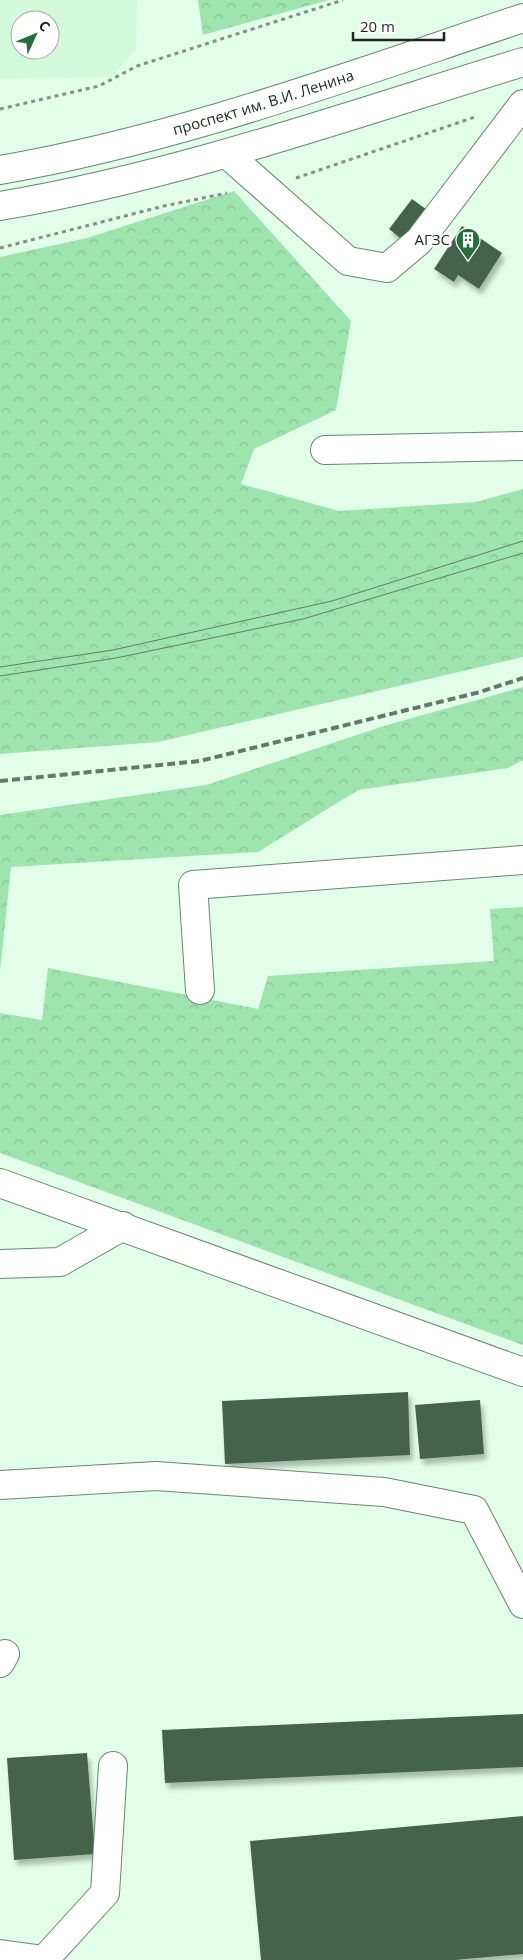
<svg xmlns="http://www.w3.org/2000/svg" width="523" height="1960" font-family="'Open Sans',sans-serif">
<defs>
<pattern id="forest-crowns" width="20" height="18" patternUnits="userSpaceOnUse" patternTransform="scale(1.25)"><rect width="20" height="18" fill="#9ee4ae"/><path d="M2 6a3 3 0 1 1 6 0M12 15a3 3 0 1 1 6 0" fill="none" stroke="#88c495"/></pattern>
<filter id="shadow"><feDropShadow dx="3" dy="5.5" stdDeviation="2.5" flood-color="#0004"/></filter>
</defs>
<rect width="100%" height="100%" fill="#e3fee8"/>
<path fill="#d2fada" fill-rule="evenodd" d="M 0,0 L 137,0 L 136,49 L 111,77 L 0,79 ZM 20,20 L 50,20 L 50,50 L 20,50 Z"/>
<g fill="url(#forest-crowns)">
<polygon points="198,0 329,0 203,35"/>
<polygon points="234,191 351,321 336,410 254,449 241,484 339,511 476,502 523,489 523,657 158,742 0,754 0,257 87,238"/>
<polygon points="523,687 523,760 508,768 358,790 258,852 11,867 0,971 0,815 206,785 387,725"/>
<polygon points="523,907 523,1345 0,1153 0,1013 42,1020 48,968 258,1009 268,976 494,961 490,909"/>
</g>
<g fill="#45624c" filter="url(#shadow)">
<polygon points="412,199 434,215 410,246 389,229"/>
<polygon points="462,226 502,253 479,289 458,275 454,282 434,269"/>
<polygon points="408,1392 410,1455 225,1464 222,1401"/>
<polygon points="480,1400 484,1454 420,1459 415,1405"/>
<polygon points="523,1714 523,1767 165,1783 162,1730"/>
<polygon points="87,1753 95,1854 14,1860 7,1758"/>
<polygon points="523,1816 523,1954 455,1960 261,1960 250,1841"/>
</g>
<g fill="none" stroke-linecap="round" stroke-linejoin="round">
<defs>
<g id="minor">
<polyline points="227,154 348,261 387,268 419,241 523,104"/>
<polyline points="325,450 523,446"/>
<polyline points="200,990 193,885 523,860"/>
<polyline points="0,1183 523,1372"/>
<polyline points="0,1264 60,1262 123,1226"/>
<polyline points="0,1485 156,1476 384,1492 474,1510 523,1604"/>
<polyline points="0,1663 5,1654"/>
<polyline points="0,1954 44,1960"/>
<polyline points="44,1960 105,1893 113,1766"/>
</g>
<g id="major">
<path id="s1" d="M 0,170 C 179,139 351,75 523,18"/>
<path d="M 0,206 C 178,176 350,115 523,62"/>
</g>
</defs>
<use href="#minor" stroke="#68876f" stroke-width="30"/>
<use href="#major" stroke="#68876f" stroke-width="30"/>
<g stroke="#809384" stroke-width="3" stroke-dasharray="4 4" stroke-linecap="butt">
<polyline points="0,109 99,86 137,66 343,0"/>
<polyline points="296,178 475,117"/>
<polyline points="0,248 164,206 227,193"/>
</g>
<use href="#minor" stroke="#fff" stroke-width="28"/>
<use href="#major" stroke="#fff" stroke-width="28"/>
<g stroke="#66786a" stroke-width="1">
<polyline points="0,667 113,650 332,601 523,541"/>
<polyline points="0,676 116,658 303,619 523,553"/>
</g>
<polyline stroke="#66786a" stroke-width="4" stroke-dasharray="8 4" stroke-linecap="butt" points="0,781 200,761 480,692 523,678"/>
</g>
<defs>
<symbol id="building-pin" viewBox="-11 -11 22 30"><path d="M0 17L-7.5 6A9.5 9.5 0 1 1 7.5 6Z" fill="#256f3e" stroke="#fff"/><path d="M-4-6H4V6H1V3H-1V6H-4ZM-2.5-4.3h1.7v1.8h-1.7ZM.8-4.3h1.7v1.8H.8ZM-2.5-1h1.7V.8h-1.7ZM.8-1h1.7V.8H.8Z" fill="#fff"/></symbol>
</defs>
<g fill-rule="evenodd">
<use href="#building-pin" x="454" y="226" width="28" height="38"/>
</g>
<g text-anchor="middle" stroke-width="5" stroke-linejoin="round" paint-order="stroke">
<g font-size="15" fill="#1b271e" stroke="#fff">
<text dy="5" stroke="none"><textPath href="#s1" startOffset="272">проспект им. В.И. Ленина</textPath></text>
</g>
<g font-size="15" fill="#1b271e" stroke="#fff" text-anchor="end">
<text x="450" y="245">АГЗС</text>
</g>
</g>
<g transform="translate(35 35) rotate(46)"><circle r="24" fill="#ffffff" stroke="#a4a9a5"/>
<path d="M0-4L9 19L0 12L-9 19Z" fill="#256f3e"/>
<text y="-8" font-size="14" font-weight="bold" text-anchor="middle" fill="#1b271e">С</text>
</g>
<path d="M353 32v8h91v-8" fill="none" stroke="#1b271e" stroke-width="2.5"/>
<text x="360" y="32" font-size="15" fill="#1b271e" stroke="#ffffff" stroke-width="4" paint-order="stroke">20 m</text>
</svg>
